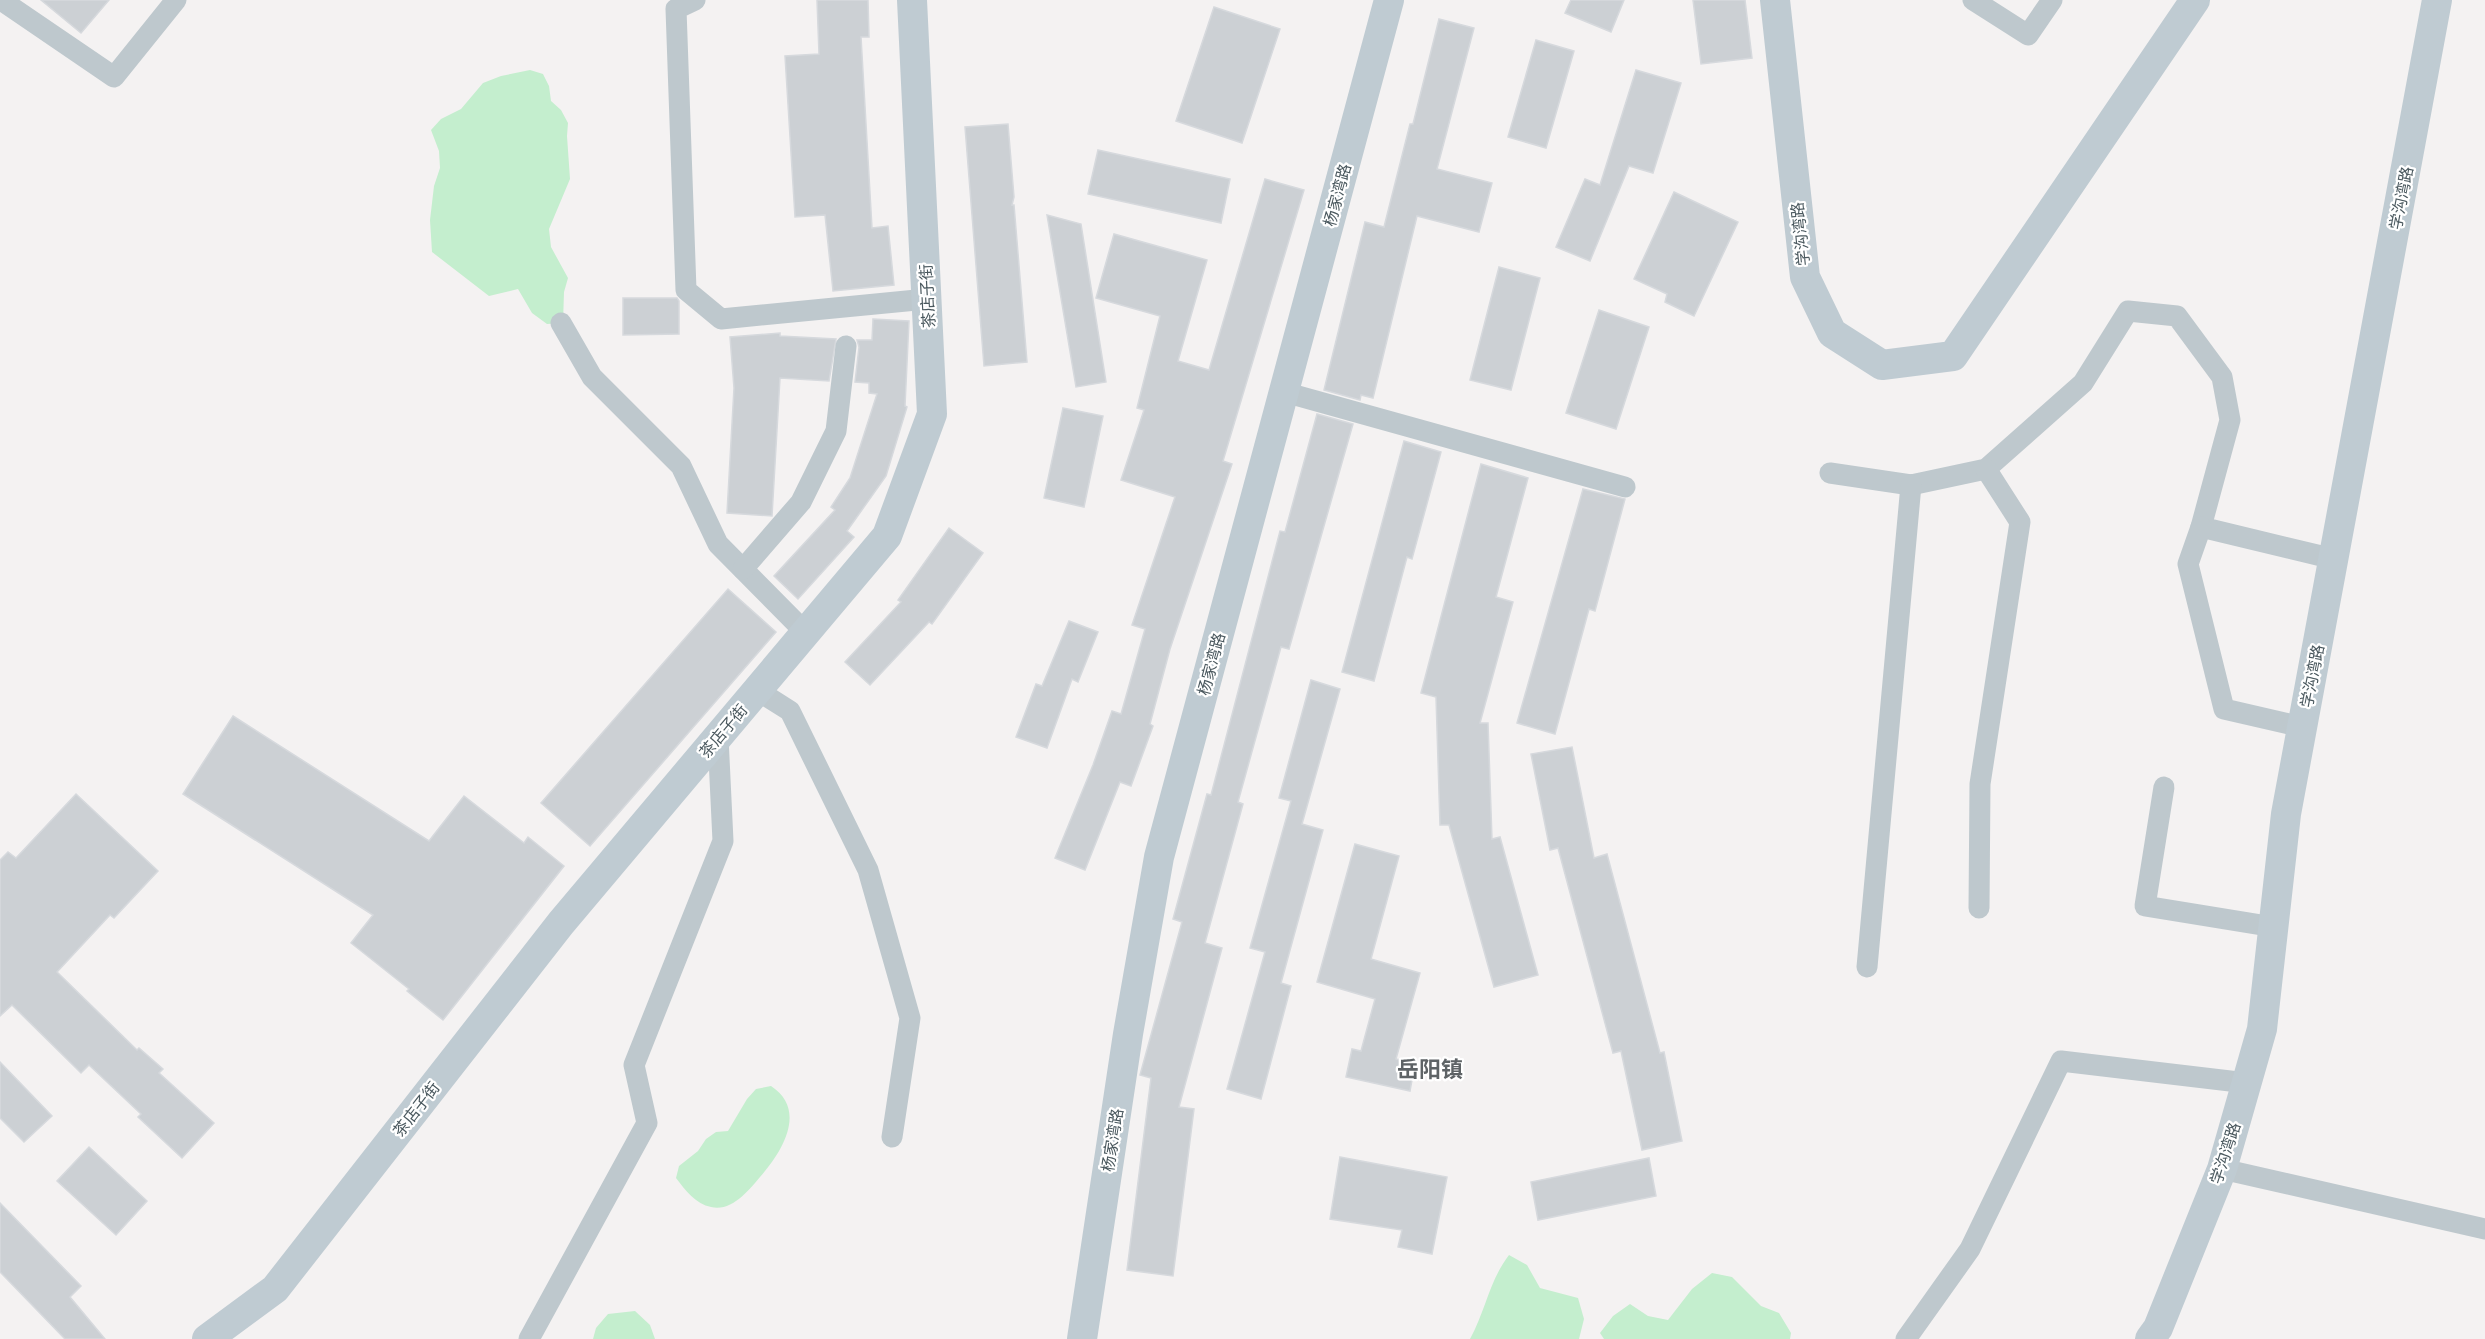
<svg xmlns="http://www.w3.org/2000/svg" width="2485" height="1339" font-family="'Work Sans','Noto Sans SC',sans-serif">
<rect width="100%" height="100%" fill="#f4f2f2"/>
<g fill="#c4eece">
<polygon points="530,70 543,74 549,86 551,101 561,110 568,123 567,136 570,179 549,229 551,247 568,278 564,292 563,323 547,324 532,313 518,289 489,296 432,252 430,220 434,186 440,168 439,151 431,130 441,119 461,109 483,83 501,76"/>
<path d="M 771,1086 C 808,1110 782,1152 760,1177 C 749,1190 732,1212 711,1207 C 696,1204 685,1190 676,1178 L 679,1166 L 698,1151 L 706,1139 L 716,1132 L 728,1131 L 747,1099 L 756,1089 Z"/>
<path d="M 1509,1255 L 1527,1265 L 1540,1288 L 1578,1298 L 1584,1319 L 1579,1339 L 1470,1339 C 1486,1310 1489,1281 1509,1255 Z"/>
<polygon points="1712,1273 1732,1277 1761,1306 1779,1313 1791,1333 1790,1339 1604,1339 1600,1333 1613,1316 1630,1304 1648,1316 1668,1320 1692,1289"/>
<polygon points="635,1311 650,1325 655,1339 593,1339 596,1328 608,1314"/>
</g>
<g fill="#ccd0d4" stroke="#d6d9dd" stroke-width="1.5">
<polygon points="41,0 109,0 81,33"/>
<polygon points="817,0 868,0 869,37 861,37 872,228 888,226 894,285 833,291 825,215 795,217 785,56 819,54"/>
<polygon points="1571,0 1624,0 1611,32 1565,13"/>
<polygon points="1693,0 1745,0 1752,58 1701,64"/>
<polygon points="1214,7 1280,29 1242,143 1176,121"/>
<polygon points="1439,19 1474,28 1437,169 1492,183 1479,232 1417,216 1373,398 1361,395 1360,400 1324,390 1365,222 1384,227 1410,124 1413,124"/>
<polygon points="1536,40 1574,51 1546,148 1508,137"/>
<polygon points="1636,70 1681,83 1653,173 1629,166 1590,261 1556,247 1585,179 1600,185"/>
<polygon points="1008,124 1014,197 1012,205 1014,205 1027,362 984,366 965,127"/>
<polygon points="1098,150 1230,179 1221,223 1088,194"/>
<polygon points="1265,179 1304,190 1223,461 1232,464 1170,649 1150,724 1153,726 1131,786 1120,782 1085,870 1055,858 1093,765 1112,711 1121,714 1145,629 1132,625 1175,497 1121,480 1144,410 1137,408 1160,316 1096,298 1114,234 1207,260 1178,361 1209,370"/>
<polygon points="1674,192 1738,222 1694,316 1665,302 1667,294 1634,279"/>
<polygon points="1047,215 1081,224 1106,382 1076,387"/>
<polygon points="1499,267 1540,278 1511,390 1470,380"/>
<polygon points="623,298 677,298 679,301 679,334 623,335"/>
<polygon points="1599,310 1649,327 1616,429 1566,413"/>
<polygon points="873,319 909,321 905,406 907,407 886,476 847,531 854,537 798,599 774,576 835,510 831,507 850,478 877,394 869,393 869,383 855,382 859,347 857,340 872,340"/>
<polygon points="780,333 780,336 836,339 829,381 780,378 772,516 727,513 734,388 730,337"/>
<polygon points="1063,408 1103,416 1084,507 1044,498"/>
<polygon points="1317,414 1353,424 1289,649 1281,647 1238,802 1243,804 1205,943 1222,948 1179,1107 1194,1109 1173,1276 1127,1270 1151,1078 1140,1075 1182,922 1173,919 1207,794 1211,795 1280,531 1285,532"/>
<polygon points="1404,441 1441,452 1412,559 1407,557 1374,681 1342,672"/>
<polygon points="1481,464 1528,478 1496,597 1513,602 1480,723 1488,723 1492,839 1500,837 1538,975 1494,987 1449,825 1440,825 1436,697 1421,693"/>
<polygon points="1583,489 1625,499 1595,611 1589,609 1555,734 1517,723"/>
<polygon points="949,528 983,553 932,624 929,622 870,685 845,662 901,602 898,600"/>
<polygon points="728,589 776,632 590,846 541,803"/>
<polygon points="1069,621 1098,632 1078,682 1072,679 1047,748 1016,737 1036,684 1042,686"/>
<polygon points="1311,680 1340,689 1302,824 1323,830 1281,983 1291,986 1261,1099 1227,1089 1265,952 1250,948 1291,801 1279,798"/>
<polygon points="233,716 429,841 464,796 524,843 528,837 564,866 443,1020 407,991 409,989 351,943 373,915 183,794"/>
<polygon points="1572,747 1594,858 1607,854 1660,1053 1664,1052 1682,1141 1642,1150 1621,1051 1613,1053 1558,848 1550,850 1531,754"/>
<polygon points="76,794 158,871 114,918 110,915 57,972 137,1050 139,1048 163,1069 159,1073 214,1123 182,1158 138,1117 141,1114 89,1065 81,1073 12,1005 0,1016 0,860 8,852 16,858"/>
<polygon points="1355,844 1399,856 1371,959 1420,973 1396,1059 1415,1063 1410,1091 1346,1077 1352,1049 1361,1051 1375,999 1317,982"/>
<polygon points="0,1062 52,1116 24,1142 0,1118"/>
<polygon points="89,1147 147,1201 116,1235 57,1181"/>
<polygon points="1340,1157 1447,1177 1432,1254 1398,1247 1402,1230 1330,1219"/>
<polygon points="1649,1158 1656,1196 1538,1220 1531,1182"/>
<polygon points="0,1203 81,1286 70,1297 105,1339 65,1339 0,1272"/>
</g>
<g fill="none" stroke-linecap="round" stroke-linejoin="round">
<g stroke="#bec8cd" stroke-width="21">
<polyline points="1,0 114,77 176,0"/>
<polyline points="695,0 676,9 686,290 721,319 927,299"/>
<polyline points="1973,0 2028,35 2052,0"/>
<polyline points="561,323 592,377 681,466 718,544 806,633"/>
<polyline points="1284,392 1625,487"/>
<polyline points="1830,473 1911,485 1986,469 2083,383 2128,311 2177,316 2222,377 2230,420 2201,527 2334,559"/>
<polyline points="2201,527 2188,564 2224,709 2302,727"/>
<polyline points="743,569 801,502 836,431 846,346"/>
<polyline points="757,690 790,711 868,870 910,1018 892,1137"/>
<polyline points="2164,787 2145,906 2274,927"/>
<polyline points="1979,908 1980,784 2020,522 1986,469"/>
<polyline points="1867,967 1911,485"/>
<polyline points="2222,1169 2485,1229"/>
<polyline points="529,1339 647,1123 634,1065 723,841 718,737"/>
<polyline points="1906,1339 1970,1249 2061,1061 2247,1083"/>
</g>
<g stroke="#bfcbd2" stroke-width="30">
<polyline points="1775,0 1805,277 1832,333 1882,365 1953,356 2195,0"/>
<polyline points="207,1339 275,1289 561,923 887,536 932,414 912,0"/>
<polyline points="1082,1339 1128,1034 1159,857 1389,0"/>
<polyline points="2150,1339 2158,1328 2222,1169 2262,1029 2286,814 2437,0"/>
</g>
</g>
<g text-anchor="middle" stroke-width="4.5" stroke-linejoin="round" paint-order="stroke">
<g font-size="16" fill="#4a585e" stroke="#fff">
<text transform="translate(1337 195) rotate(-75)" y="6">杨家湾路</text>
<text transform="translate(2401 198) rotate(-79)" y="6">学沟湾路</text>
<text transform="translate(1800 234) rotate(-96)" y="6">学沟湾路</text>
<text transform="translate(927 296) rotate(-93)" y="6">茶店子街</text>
<text transform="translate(1211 664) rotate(-75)" y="6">杨家湾路</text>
<text transform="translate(2312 676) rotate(-79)" y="6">学沟湾路</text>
<text transform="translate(723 731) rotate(-50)" y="6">茶店子街</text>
<text transform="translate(416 1109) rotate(-52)" y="6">茶店子街</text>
<text transform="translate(1112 1140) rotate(-81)" y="6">杨家湾路</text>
<text transform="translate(2225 1153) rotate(-72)" y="6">学沟湾路</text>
</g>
<g font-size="22" font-weight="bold" fill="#5e6366" stroke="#fff">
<text x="1430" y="1077">岳阳镇</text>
</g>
</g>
</svg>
